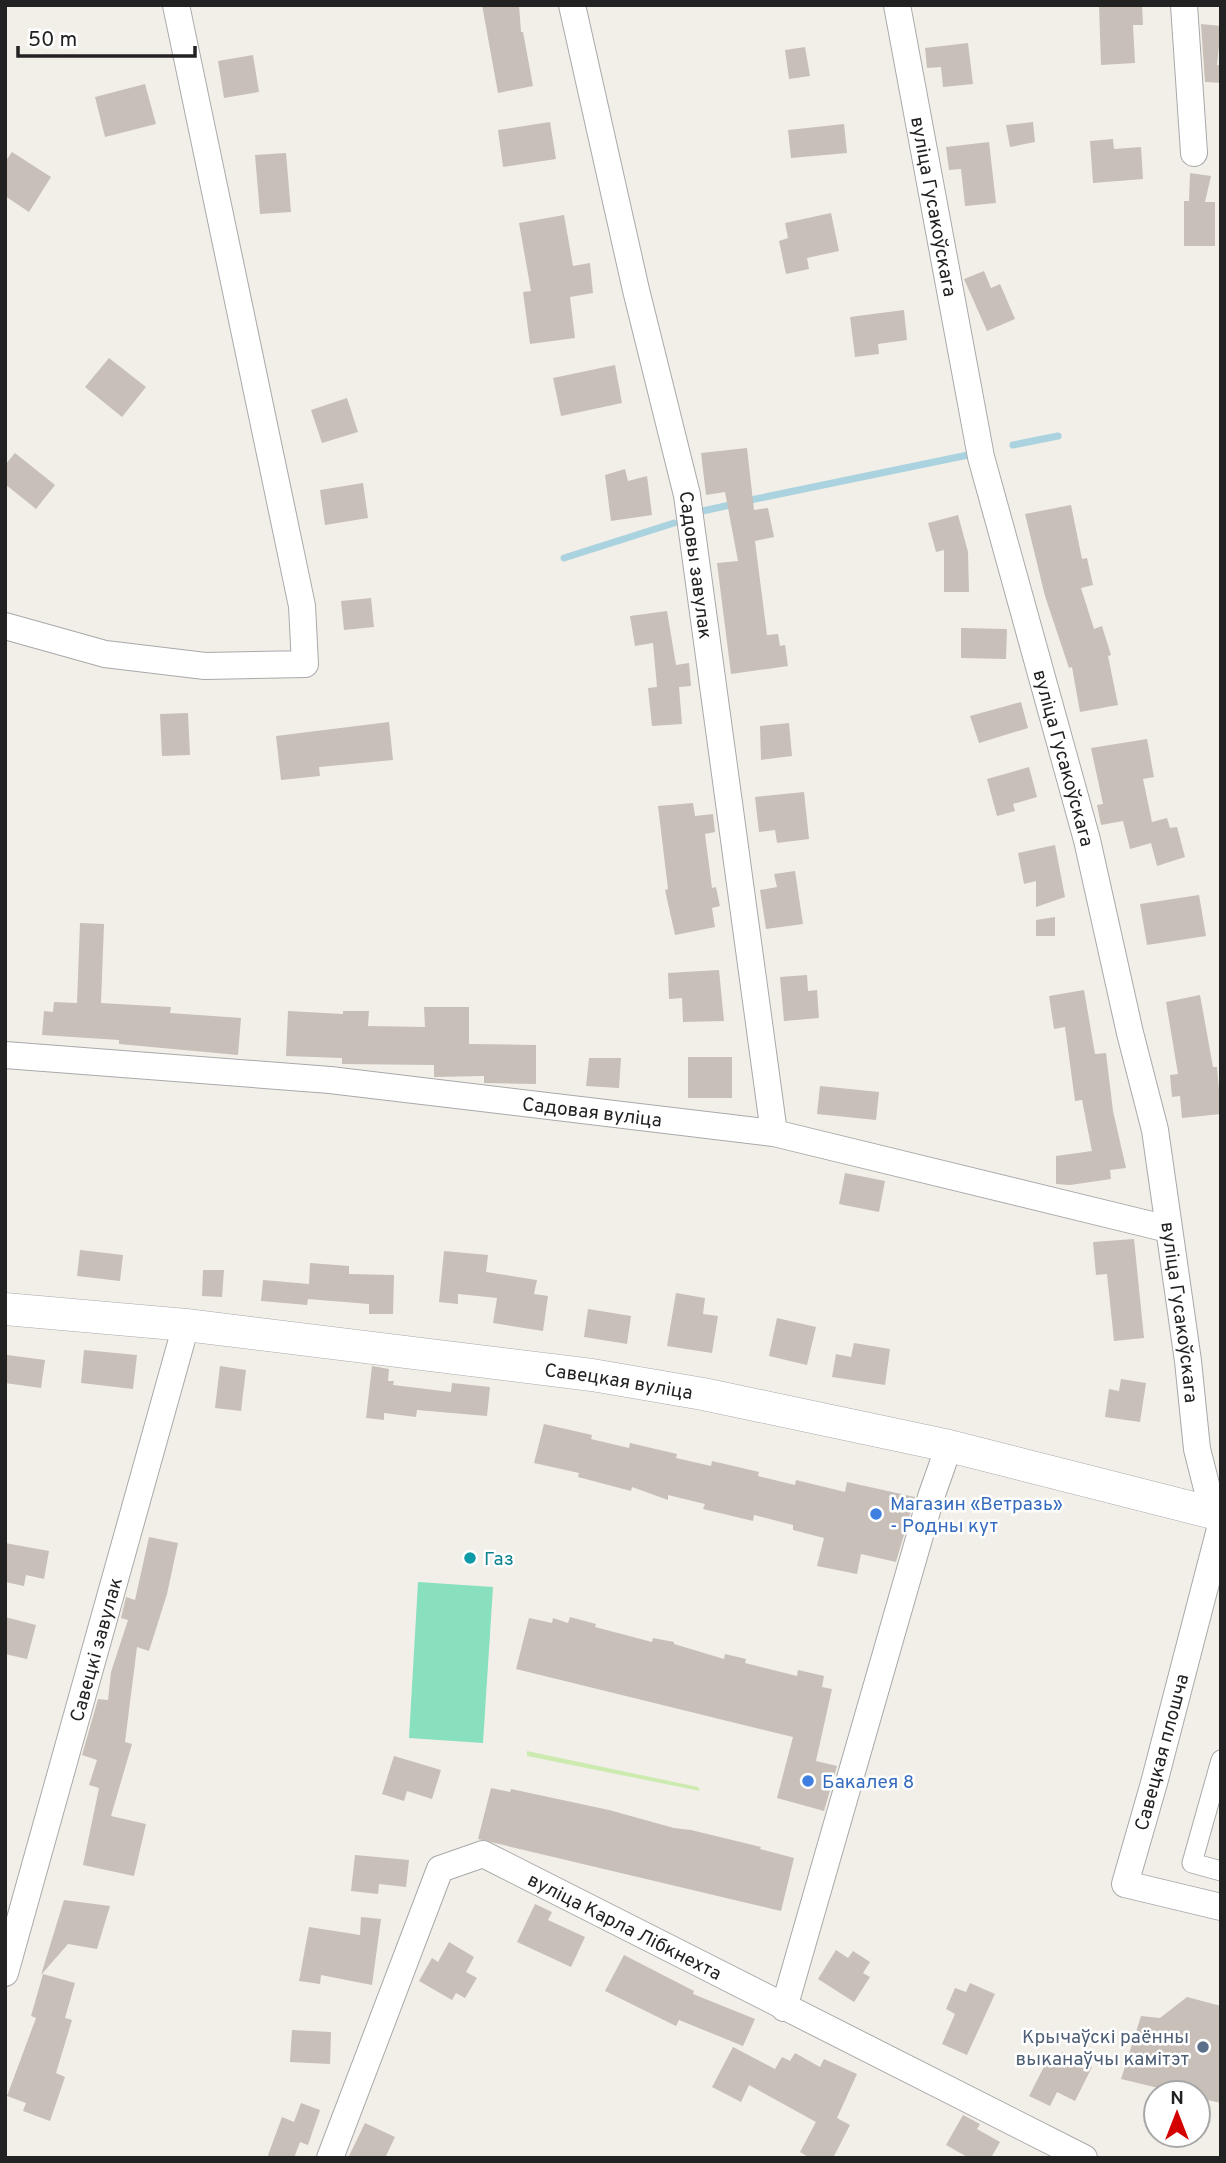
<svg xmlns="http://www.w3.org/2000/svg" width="1226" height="2163" font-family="Overpass,sans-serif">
<rect width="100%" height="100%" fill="#f2efe9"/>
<polygon fill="#cdebb0" points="527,1751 698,1787 700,1791 527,1756"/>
<polygon fill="#88e0be" points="418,1582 493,1587 483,1743 409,1738"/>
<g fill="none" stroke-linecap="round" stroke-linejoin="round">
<g stroke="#aad3df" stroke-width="7">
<polyline points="1013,445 1058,436"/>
<polyline points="746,501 968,455"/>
<polyline points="698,512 735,504"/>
<polyline points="564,558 674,523"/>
</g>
</g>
<g fill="#c7bfb8">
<polygon points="482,5 519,5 521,32 523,32 533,86 498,93"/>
<polygon points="1099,5 1142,5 1143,25 1133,25 1135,63 1101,65"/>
<polygon points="1201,24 1221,26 1217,65 1221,65 1221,83 1205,82"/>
<polygon points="968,43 973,84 943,87 941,67 927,68 925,48"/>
<polygon points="805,47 810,76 789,79 785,50"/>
<polygon points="253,55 259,92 224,98 218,61"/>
<polygon points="145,84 156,124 105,137 95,97"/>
<polygon points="550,122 556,159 503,167 498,130"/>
<polygon points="1033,122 1035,142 1010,147 1006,125"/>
<polygon points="844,124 847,153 791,158 788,130"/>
<polygon points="1113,139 1114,149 1141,147 1143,179 1093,183 1090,141"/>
<polygon points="989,142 996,203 965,206 961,169 949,170 946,147"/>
<polygon points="12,152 51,177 29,212 5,196 5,162"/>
<polygon points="286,153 291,212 260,214 255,155"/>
<polygon points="1190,173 1211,176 1205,202 1215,202 1215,246 1184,246 1184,201 1189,201"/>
<polygon points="831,213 839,251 807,258 809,269 786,274 779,241 788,238 785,223"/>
<polygon points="564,215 573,266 590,263 593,293 570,297 575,338 530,344 523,292 531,291 519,223"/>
<polygon points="984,271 991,288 1000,284 1015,319 987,331 964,279"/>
<polygon points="904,310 907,340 878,344 879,354 855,357 850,317"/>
<polygon points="109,358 146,387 122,417 85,387"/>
<polygon points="615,365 622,403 561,416 553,378"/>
<polygon points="347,398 358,432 322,443 311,410"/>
<polygon points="747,448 754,510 768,508 774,537 755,541 767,635 778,634 780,646 785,645 788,666 731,674 717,563 738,561 725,492 706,495 701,453"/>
<polygon points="15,453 55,485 36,509 5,484 5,465"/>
<polygon points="625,469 628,481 647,476 652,515 611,521 605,475"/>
<polygon points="363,483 368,518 325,525 320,490"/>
<polygon points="1071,505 1082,559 1087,558 1093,585 1081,588 1094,629 1102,626 1111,655 1108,656 1118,705 1080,712 1072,667 1069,668 1045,596 1025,514"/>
<polygon points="958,515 968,552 969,592 944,592 944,550 936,552 928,523"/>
<polygon points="371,598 374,627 344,630 341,601"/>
<polygon points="667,611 676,665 689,663 691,686 679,687 682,724 652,726 648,688 657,687 653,643 635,646 630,616"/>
<polygon points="961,628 1007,629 1006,659 961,658"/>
<polygon points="1021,702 1028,728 979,743 970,716"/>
<polygon points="188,713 190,755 162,756 160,714"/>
<polygon points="389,722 393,760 319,767 320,776 281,780 276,736"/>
<polygon points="789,723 792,756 761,760 760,726"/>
<polygon points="1147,739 1154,777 1143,779 1152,822 1167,818 1170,828 1177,827 1185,857 1157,866 1151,843 1130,849 1123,821 1101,825 1097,805 1103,804 1091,748"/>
<polygon points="1029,767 1037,797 1013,804 1015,811 997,816 987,779"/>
<polygon points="804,792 809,839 777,843 775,830 759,832 755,797"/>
<polygon points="693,803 695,816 713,814 715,832 705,834 712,888 716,887 720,906 712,908 715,927 675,935 665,890 668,889 658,806"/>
<polygon points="1055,845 1065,897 1036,907 1036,881 1024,884 1018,853"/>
<polygon points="795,871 803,924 766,929 760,890 777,887 774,874"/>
<polygon points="1199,895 1206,936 1147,945 1140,904"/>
<polygon points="1055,917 1055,936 1036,936 1036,920"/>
<polygon points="80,923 104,924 101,1003 171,1007 170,1013 241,1018 238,1055 119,1044 119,1040 42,1035 44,1011 53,1012 54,1002 77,1003"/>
<polygon points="719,970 724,1021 683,1022 682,998 669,999 668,973"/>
<polygon points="807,975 808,991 817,990 819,1018 784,1021 780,977"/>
<polygon points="1084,990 1095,1054 1106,1053 1113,1111 1126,1168 1110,1170 1111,1179 1070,1185 1056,1184 1056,1156 1092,1151 1082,1100 1075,1101 1065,1027 1054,1029 1049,996"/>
<polygon points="1200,995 1213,1067 1217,1067 1221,1114 1182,1118 1180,1096 1172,1097 1170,1075 1178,1074 1166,1002"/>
<polygon points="424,1007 469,1007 469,1044 536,1045 536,1084 484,1083 484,1076 434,1077 434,1065 342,1064 342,1058 286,1056 288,1011 343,1014 343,1011 369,1011 368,1026 425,1027"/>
<rect x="688" y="1057" width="44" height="41"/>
<polygon points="589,1058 621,1058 619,1088 586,1086"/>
<polygon points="820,1086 879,1092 876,1120 817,1114"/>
<polygon points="845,1173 885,1181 879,1212 839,1204"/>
<polygon points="1134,1239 1144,1338 1114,1341 1107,1274 1096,1275 1093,1242"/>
<polygon points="80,1250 123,1255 120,1281 77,1276"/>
<polygon points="444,1251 488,1255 486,1272 537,1280 534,1294 548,1296 543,1331 493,1323 497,1298 458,1294 458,1304 439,1302"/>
<polygon points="310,1263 349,1266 349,1274 394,1275 393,1314 369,1314 369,1304 308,1299 307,1305 261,1301 263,1280 309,1284"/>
<polygon points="203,1270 224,1270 222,1297 202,1296"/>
<polygon points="676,1293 705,1298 703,1314 718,1316 712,1353 667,1346"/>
<polygon points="588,1309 631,1316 627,1344 584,1337"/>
<polygon points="777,1318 816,1327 807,1365 769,1356"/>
<polygon points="854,1343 890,1349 885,1385 832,1377 836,1354 851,1357"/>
<polygon points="84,1350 137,1355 133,1389 81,1383"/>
<polygon points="7,1355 45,1360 41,1388 5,1383"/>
<polygon points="220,1366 246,1370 241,1411 215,1408"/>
<polygon points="372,1366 389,1369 388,1381 394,1381 393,1385 451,1392 452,1383 490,1387 487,1416 417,1410 416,1417 384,1413 384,1420 366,1418"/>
<polygon points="1121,1379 1146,1383 1140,1422 1105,1417 1109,1389 1119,1391"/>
<polygon points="544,1424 592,1435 591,1439 629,1448 630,1443 677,1454 676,1458 711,1466 712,1461 759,1472 758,1476 795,1485 796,1480 845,1492 847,1482 915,1497 896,1562 861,1554 857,1574 817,1566 824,1538 793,1530 793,1525 754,1515 753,1521 703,1509 705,1504 668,1495 668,1500 632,1487 631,1491 578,1477 579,1473 534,1463"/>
<polygon points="149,1537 178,1543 167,1594 149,1651 137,1647 125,1742 132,1744 111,1816 146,1824 134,1876 83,1865 99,1788 89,1785 97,1760 82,1755 98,1699 108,1700 111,1672 128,1620 121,1618 126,1597 135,1600"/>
<polygon points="5,1543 49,1551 44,1579 26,1575 24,1586 5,1582"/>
<polygon points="5,1617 36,1625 27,1659 5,1654"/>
<polygon points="570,1617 596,1624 595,1627 652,1642 653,1638 674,1642 674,1644 724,1659 725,1654 746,1659 745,1663 797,1676 798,1670 824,1676 822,1687 832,1689 816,1761 837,1766 824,1811 777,1798 793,1737 516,1669 529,1618 552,1623 553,1618 568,1623"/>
<polygon points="394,1756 441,1770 432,1799 407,1791 404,1801 382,1794"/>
<polygon points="491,1788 510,1792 511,1789 609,1810 674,1828 691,1830 761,1847 760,1849 794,1858 781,1911 478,1839"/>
<polygon points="355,1855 409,1860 406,1887 379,1884 378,1894 351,1891"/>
<polygon points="64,1900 110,1906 97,1949 68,1944 41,1975"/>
<polygon points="535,1904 552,1912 548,1920 585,1937 571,1967 517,1942"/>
<polygon points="361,1917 381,1919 372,1985 321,1975 320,1984 299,1981 309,1927 360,1935"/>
<polygon points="449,1942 474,1957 466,1972 477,1978 465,1998 456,1993 452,2000 419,1981 432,1958 438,1962"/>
<polygon points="836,1950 848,1958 853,1951 870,1962 863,1973 870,1977 854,2002 818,1979"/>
<polygon points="624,1955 694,1991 693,1994 755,2019 743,2046 679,2020 676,2026 605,1991"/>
<polygon points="43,1974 75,1983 65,2018 72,2020 56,2073 65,2077 50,2121 23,2111 26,2103 7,2096 36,2018 31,2016"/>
<polygon points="970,1983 995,1994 967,2055 942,2044 955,2014 946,2009 955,1988 966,1992"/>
<polygon points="1187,1997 1221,2006 1221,2103 1198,2098 1198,2093 1179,2093 1121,2079 1141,2016 1160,2018"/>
<polygon points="292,2030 331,2032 330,2064 290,2062"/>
<polygon points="733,2047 775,2069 782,2057 790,2061 795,2053 820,2067 824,2059 857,2074 837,2118 850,2125 833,2158 810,2158 800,2152 816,2122 749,2085 741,2102 712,2087"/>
<polygon points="1062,2052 1092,2067 1075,2101 1057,2092 1050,2106 1029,2096 1048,2059 1056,2063"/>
<polygon points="301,2103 320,2110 308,2145 300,2142 294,2158 267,2158 282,2117 294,2122"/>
<polygon points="963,2115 980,2124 977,2129 1000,2142 991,2158 969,2158 946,2145"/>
<polygon points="365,2123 395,2137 385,2158 348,2158"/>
</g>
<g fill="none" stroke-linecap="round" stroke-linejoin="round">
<defs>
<polyline id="pedestrian" points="1221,1760 1192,1863 1221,1871"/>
<g id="minor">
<path id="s1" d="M 572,5 L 636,290 L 687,495 L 774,1133"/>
<path id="s2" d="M 897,5 L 981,457 L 1087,840 L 1130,1033 L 1155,1130 L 1188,1361 L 1197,1449 L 1213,1512"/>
<polyline points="1184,5 1194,153"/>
<polyline points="5,626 105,654 205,666 305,664 302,606 176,5"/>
<path id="s3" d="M 5,1055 L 330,1080 L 774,1133 L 1168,1229"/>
<polyline points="1221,1525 1154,1783 1125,1884 1221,1907"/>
<path id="s4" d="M 5,1973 L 186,1325"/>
<polyline points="784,2008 931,1497 949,1446"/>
<path id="s5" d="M 330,2158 L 440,1869 L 483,1854 L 1084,2158"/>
</g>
<g id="tertiary">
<path id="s6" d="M 5,1309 L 186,1325 L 592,1375 L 703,1394 L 949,1446 L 1221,1515"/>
</g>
</defs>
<use href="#pedestrian" stroke="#a9a9a9" stroke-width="21"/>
<use href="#minor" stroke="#a9a9a9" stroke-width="28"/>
<use href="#tertiary" stroke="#a9a9a9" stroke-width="33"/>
<use href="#pedestrian" stroke="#fff" stroke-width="19"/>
<use href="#minor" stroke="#fff" stroke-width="26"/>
<use href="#tertiary" stroke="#fff" stroke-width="32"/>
</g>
<g fill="#3f7fe0" stroke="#fff" stroke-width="2.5">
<circle cx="876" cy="1514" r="7"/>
<circle cx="808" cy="1781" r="7"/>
</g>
<circle fill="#0f9aa8" stroke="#fff" stroke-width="2.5" cx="470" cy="1558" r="7"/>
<circle fill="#5c6f8a" stroke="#fff" stroke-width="2.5" cx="1203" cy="2047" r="7"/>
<g text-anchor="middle" stroke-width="5" stroke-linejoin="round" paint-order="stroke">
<g font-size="19" fill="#222" stroke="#fff">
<text dy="7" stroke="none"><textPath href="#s2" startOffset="205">вуліца Гусакоўскага</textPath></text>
<text dy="7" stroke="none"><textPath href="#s1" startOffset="574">Садовы завулак</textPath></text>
<text dy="7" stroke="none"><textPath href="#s2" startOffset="772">вуліца Гусакоўскага</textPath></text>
<text dy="7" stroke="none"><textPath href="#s3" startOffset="590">Садовая вуліца</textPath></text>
<text dy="7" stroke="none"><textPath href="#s2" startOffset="1339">вуліца Гусакоўскага</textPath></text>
<text dy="7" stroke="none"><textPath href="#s6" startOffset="618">Савецкая вуліца</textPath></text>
<text dy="7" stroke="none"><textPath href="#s4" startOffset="336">Савецкі завулак</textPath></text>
<text transform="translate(1161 1752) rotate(-75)" y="7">Савецкая плошча</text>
<text dy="7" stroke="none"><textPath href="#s5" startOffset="514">вуліца Карла Лібкнехта</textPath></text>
</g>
<g font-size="19" fill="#366cbe" stroke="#fff" text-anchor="start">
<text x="890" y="1510">Магазин «Ветразь»<tspan x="890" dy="22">- Родны кут</tspan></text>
<text x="822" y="1788">Бакалея 8</text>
</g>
<g font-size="19" fill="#0d838f" stroke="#fff" text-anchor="start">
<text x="484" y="1565">Газ</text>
</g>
<g font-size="19" fill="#4e5e75" stroke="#fff" text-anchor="end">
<text x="1189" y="2043">Крычаўскі раённы<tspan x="1189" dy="22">выканаўчы камітэт</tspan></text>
</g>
</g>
<rect width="1226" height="2163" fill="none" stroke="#222222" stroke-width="14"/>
<g transform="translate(1177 2114)"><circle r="33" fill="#ffffff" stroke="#a7a7a7" stroke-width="2"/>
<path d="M0-5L12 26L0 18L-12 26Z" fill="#d40000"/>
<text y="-10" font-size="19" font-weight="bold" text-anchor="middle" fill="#222222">N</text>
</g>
<path d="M18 46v10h177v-10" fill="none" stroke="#222222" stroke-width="3.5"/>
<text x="28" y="46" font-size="21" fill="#222222" stroke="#ffffff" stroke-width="5" paint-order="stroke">50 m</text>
</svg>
